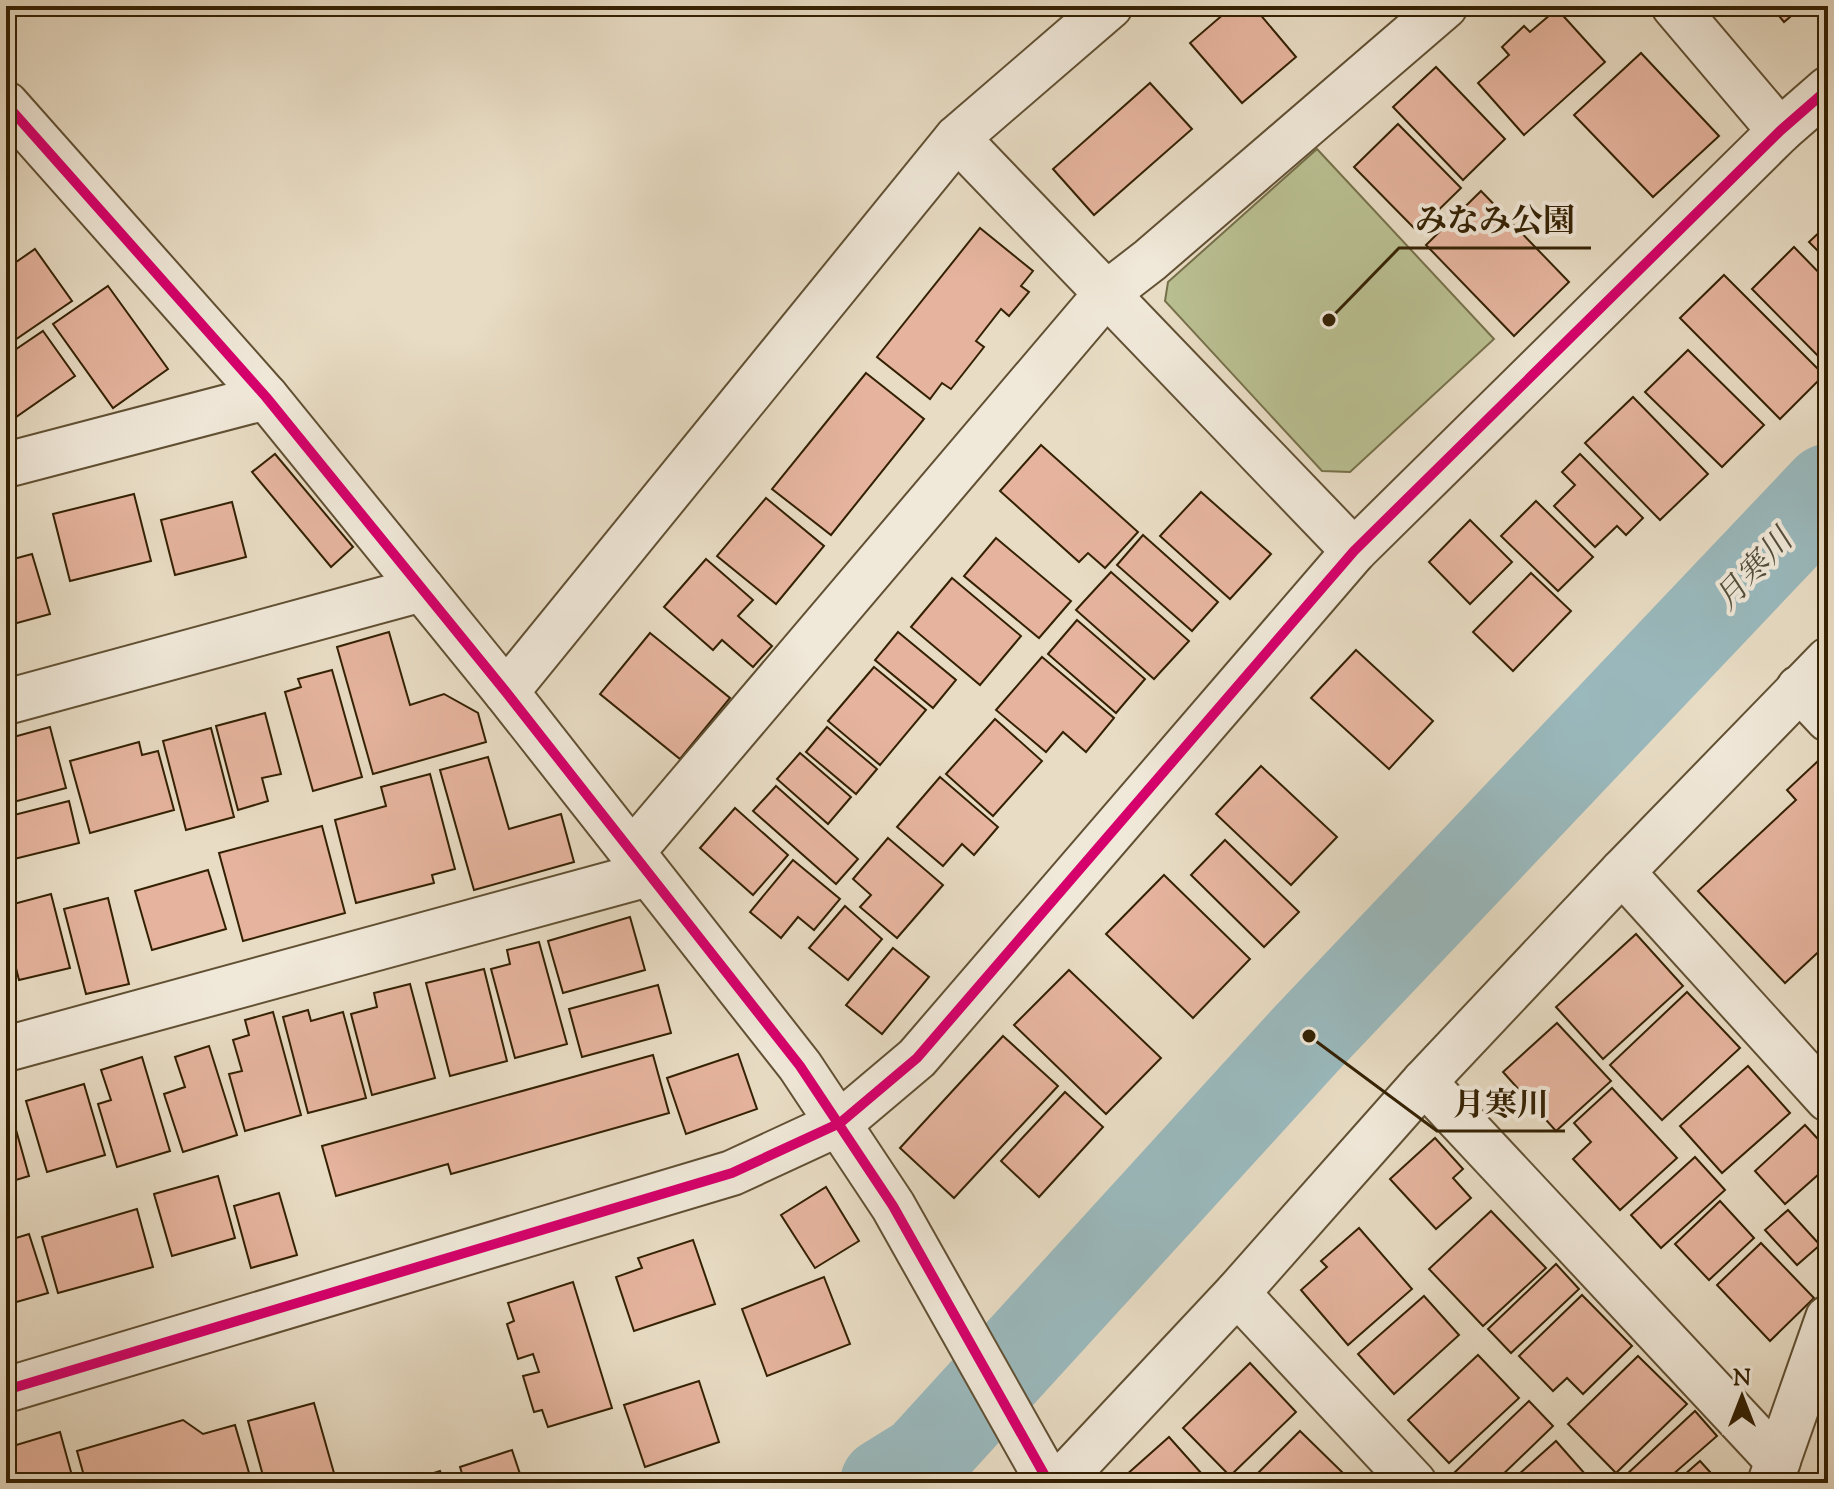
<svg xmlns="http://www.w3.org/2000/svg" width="1834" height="1489" font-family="'Sorts Mill Goudy','Noto Serif JP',serif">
<rect width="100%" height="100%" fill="#e8dcc4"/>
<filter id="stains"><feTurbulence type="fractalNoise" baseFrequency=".0025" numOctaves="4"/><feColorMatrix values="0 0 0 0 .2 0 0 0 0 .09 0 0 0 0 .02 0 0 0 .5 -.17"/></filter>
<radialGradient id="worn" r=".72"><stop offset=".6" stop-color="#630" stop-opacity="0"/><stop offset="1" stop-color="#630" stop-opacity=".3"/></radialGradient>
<polygon fill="#b9bf91" stroke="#76704a" stroke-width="2" points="1317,149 1494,339 1350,472 1322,471 1165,301 1168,282"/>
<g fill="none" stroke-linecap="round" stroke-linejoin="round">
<polyline stroke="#9ab9bd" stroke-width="90" points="885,1483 922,1460 1309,1036 1828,489"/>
</g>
<g fill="#e6b49e" stroke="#342103" stroke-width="2">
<polygon points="1233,6 1253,6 1296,57 1242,103 1190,43"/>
<polygon points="1771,6 1803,6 1784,22"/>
<polygon points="1557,9 1605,62 1524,135 1478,83 1509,55 1502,47 1524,26 1530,32"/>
<polygon points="1641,53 1719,136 1653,197 1574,115"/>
<polygon points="1436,67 1505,139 1463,180 1393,107"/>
<polygon points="1150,83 1192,129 1094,215 1053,169"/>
<polygon points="1398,124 1461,188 1417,231 1354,167"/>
<polygon points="1481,191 1569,282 1514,336 1426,245"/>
<polygon points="1828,224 1828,261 1809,242"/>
<polygon points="980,228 1033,271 1021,286 1029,292 1009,316 1001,309 976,341 984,347 951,389 942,383 930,399 877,357"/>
<polygon points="1794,247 1828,282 1828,366 1752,289"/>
<polygon points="35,249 72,301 6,346 6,269"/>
<polygon points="1724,275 1824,375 1780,419 1680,318"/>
<polygon points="108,286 168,369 113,408 53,324"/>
<polygon points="43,331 75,376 6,424 6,356"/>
<polygon points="1688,350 1764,425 1722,467 1645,392"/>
<polygon points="866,373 924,419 831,535 772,489"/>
<polygon points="1633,397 1708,474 1660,520 1585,443"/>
<polygon points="1041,445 1138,532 1105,568 1088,553 1079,562 1000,491"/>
<polygon points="275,454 353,547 331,567 252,472"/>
<polygon points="1580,454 1643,518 1626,535 1617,526 1595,547 1554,506 1575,485 1562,472"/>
<polygon points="1201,492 1271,554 1230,599 1160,536"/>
<polygon points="134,494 151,561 70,581 53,514"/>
<polygon points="766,498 824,546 776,604 717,556"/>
<polygon points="1536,501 1593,557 1558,591 1501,536"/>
<polygon points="232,502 246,557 175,575 161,520"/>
<polygon points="1470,520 1512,562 1470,604 1429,562"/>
<polygon points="1143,535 1218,602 1192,631 1117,565"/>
<polygon points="996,538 1071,601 1039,638 964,576"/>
<polygon points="32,554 50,614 6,626 6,561"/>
<polygon points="706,559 753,600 738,616 772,646 753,667 722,640 713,650 664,607"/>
<polygon points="1111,572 1189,641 1154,679 1076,610"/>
<polygon points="1531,573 1571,611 1513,671 1473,632"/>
<polygon points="952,578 1021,636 980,685 911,627"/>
<polygon points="1077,620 1145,679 1116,713 1048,654"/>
<polygon points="389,632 410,705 444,694 478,713 486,742 373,774 337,647"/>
<polygon points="898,632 956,680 933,708 875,660"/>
<polygon points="650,633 730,698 680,759 600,694"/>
<polygon points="1356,650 1433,721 1389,769 1311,698"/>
<polygon points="1042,657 1114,718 1086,752 1063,732 1046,752 996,710"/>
<polygon points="874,667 926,710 880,765 828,721"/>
<polygon points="332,670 362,777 313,791 285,692 301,687 298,679"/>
<polygon points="265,713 281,774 262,778 268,801 238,810 216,726"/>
<polygon points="995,719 1042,761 993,816 946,774"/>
<polygon points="50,727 66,788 6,804 6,739"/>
<polygon points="827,727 877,769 856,794 806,752"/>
<polygon points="211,728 234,817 186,830 163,741"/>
<polygon points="139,742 142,755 158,751 174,810 90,833 70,761"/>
<polygon points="800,753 851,797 828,824 777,779"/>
<polygon points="488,757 509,829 561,814 574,862 474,890 440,770"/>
<polygon points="1818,761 1828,771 1828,943 1785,983 1698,891 1796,800 1787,790"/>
<polygon points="1261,766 1337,837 1291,885 1216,814"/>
<polygon points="430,774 455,869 432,875 434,883 356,903 335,820 386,806 381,787"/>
<polygon points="940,777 998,827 974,855 962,844 943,866 897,827"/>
<polygon points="776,786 858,859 836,884 753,811"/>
<polygon points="69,801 79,843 6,861 6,817"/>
<polygon points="735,808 788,855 753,895 700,848"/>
<polygon points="322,826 345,913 243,941 219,853"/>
<polygon points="888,838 943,885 897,938 860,907 871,895 853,879"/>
<polygon points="1225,840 1299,912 1264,947 1191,875"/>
<polygon points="793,860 840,899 814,930 798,917 781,938 750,912"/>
<polygon points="208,870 226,929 152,950 135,891"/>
<polygon points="1164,875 1250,959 1193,1018 1106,934"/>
<polygon points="51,894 70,968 19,980 6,929 6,906"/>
<polygon points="108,898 129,984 86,994 64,909"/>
<polygon points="845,906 882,939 848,980 809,948"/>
<polygon points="630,917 645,970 563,993 548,941"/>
<polygon points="1636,934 1683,986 1603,1059 1556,1007"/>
<polygon points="539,942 567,1044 515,1058 491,969 510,964 507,950"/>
<polygon points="893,948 929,977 882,1034 846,1005"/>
<polygon points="484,969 507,1061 450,1076 426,983"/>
<polygon points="1069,970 1161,1058 1106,1114 1014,1025"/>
<polygon points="410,984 435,1078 372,1095 351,1014 377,1007 374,993"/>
<polygon points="658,985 671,1033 582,1057 569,1009"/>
<polygon points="1687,992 1740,1048 1662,1120 1610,1065"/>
<polygon points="308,1010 311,1021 343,1012 366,1098 308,1113 283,1017"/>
<polygon points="273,1012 301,1115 245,1131 229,1074 242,1071 233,1040 249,1035 245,1020"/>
<polygon points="1557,1023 1611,1081 1556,1131 1503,1072"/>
<polygon points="1003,1036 1058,1086 954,1198 900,1148"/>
<polygon points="209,1046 237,1135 183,1152 164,1094 185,1087 175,1057"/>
<polygon points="738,1054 757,1109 686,1134 667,1078"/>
<polygon points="653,1055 669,1113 451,1174 448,1164 336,1196 322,1146"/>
<polygon points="142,1057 170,1151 117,1167 98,1104 111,1100 101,1070"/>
<polygon points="1748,1066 1790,1113 1722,1173 1680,1126"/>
<polygon points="84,1084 105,1155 47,1172 26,1101"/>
<polygon points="1612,1088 1677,1158 1620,1210 1573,1159 1591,1142 1574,1123"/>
<polygon points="1065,1092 1103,1127 1039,1197 1001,1161"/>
<polygon points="11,1112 29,1176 6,1183 6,1113"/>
<polygon points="1805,1125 1828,1150 1828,1166 1785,1204 1755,1171"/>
<polygon points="1435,1138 1463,1169 1453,1178 1471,1198 1436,1229 1390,1179"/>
<polygon points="1695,1157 1725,1190 1661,1248 1631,1215"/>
<polygon points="218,1176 235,1238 172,1256 154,1194"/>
<polygon points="826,1187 859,1241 815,1268 781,1215"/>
<polygon points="279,1193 297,1255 251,1268 234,1206"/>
<polygon points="1720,1201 1754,1238 1709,1280 1675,1244"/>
<polygon points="137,1209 153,1267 58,1293 42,1237"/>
<polygon points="1788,1210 1820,1245 1797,1265 1765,1230"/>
<polygon points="1491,1211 1546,1268 1483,1326 1429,1269"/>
<polygon points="1359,1228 1412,1289 1348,1345 1301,1290 1327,1267 1321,1261"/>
<polygon points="29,1234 48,1293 6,1305 6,1241"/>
<polygon points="693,1240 715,1304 634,1331 616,1277 642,1268 638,1258"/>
<polygon points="1761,1243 1814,1298 1770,1341 1717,1285"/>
<polygon points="1556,1264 1579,1289 1511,1353 1488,1329"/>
<polygon points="824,1277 850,1344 767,1376 742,1309"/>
<polygon points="573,1282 612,1408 548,1427 542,1410 534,1412 523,1376 539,1372 533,1354 518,1359 507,1324 514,1321 508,1303"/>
<polygon points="1582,1295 1632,1346 1583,1394 1567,1378 1553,1391 1519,1356"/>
<polygon points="1424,1296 1459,1335 1394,1394 1358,1354"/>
<polygon points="1478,1355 1519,1398 1449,1463 1408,1420"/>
<polygon points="1638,1356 1687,1404 1616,1473 1568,1424"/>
<polygon points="1250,1363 1296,1412 1230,1476 1183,1428"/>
<polygon points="699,1381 719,1442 645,1467 624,1405"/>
<polygon points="1529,1401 1553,1426 1494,1483 1465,1483 1454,1473"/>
<polygon points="314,1403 334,1473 300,1483 265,1483 248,1421"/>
<polygon points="1695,1411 1717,1436 1663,1483 1633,1483 1625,1476"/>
<polygon points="183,1420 203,1434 235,1425 252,1483 86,1483 77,1451"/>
<polygon points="1300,1431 1343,1473 1333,1483 1248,1483"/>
<polygon points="60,1432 74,1483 6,1483 6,1448"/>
<polygon points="1169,1437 1210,1483 1132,1483 1125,1476"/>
<polygon points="1556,1441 1593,1483 1509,1483"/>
<polygon points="512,1450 523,1483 455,1483 464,1480 460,1467"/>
<polygon points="1700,1461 1720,1483 1675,1483"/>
<polygon points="440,1471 444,1483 402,1483"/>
</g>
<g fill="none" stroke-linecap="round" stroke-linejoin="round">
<defs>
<g id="street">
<polyline points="1674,6 1780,131"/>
<polyline points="6,104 266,397 506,692 800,1066 893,1206 1049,1483"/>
<polyline points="957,138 1354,551"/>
<polyline points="6,465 266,397"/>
<polyline points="1799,688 1828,719"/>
<polyline points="506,692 957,138 1110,6"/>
<polyline points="6,702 422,589"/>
<polyline points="632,852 1106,294 1150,260 1445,6"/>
<polyline points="1622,872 1828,1099"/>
<polyline points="6,1049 648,874"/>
<polyline points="1424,1082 1778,1461"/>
<polyline points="1237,1293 1414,1483"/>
<polyline points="6,1390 732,1173 840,1123 917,1058 1354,551 1780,131 1828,89"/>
<polyline points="1059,1483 1237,1293 1424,1082 1622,872 1828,660"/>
<polyline points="1770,1483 1828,1318"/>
</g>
</defs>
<use href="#street" stroke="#615033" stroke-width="48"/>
<use href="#street" stroke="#f0e8d9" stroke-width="44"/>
<defs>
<g id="cycleway">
<polyline points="6,104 266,397 506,692 800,1066 893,1206 1049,1483"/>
<polyline points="6,1390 732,1173 840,1123 917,1058 1354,551 1780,131 1828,89"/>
</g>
</defs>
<use href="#cycleway" stroke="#f0e8d9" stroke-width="15"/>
<use href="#cycleway" stroke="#d6006c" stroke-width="10"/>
</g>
<g text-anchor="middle" stroke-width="8" stroke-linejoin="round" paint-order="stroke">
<g font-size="32" font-style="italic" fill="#534f3b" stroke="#f0e8d9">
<text transform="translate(1753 569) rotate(-47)" y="11">月寒川</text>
</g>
</g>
<path fill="none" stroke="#342103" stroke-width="3" d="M1329 320L1399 248H1591M1309 1036L1437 1131H1565"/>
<g fill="#342103" stroke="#f0e8d9" stroke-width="3">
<circle cx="1329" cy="320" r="8"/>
<circle cx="1309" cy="1036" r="8"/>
</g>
<g font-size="32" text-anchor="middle" font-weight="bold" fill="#342103" stroke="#f0e8d9" stroke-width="8" stroke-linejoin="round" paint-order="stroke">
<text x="1495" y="231">みなみ公園</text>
<text x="1501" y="1115">月寒川</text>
</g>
<rect width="1834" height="1489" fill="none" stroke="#e8dcc4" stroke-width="32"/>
<rect x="8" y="8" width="1818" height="1473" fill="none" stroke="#342103" stroke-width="4"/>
<rect x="16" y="16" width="1802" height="1457" fill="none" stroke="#342103" stroke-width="2"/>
<g transform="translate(1742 1397)" stroke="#f0e8d9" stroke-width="6" paint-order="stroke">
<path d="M0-6L14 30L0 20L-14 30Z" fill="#342103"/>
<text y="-12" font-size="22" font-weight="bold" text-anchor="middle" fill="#342103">N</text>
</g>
<rect width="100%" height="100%" filter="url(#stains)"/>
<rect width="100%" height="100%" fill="url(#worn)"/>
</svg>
